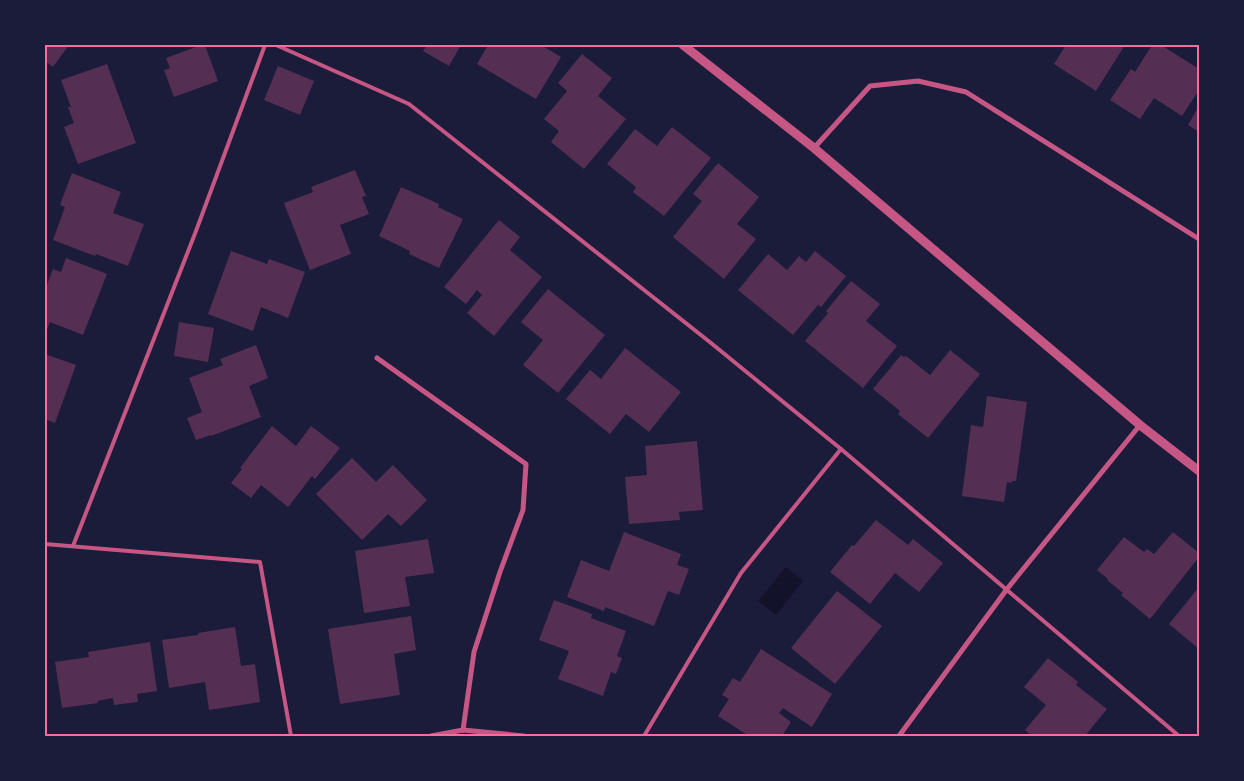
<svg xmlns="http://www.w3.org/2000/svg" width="1244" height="781" font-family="'Public Sans',sans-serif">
<rect width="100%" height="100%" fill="#1b1b3a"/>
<polygon fill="#12122b" points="786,567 803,581 776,615 758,601"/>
<g fill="#542f53">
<polygon points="45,45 69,45 53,67 45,61"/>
<polygon points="201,45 205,45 218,81 174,97 164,70 170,68 166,58"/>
<polygon points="427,45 461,45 449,66 423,51"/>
<polygon points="488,45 541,45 561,57 536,99 477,64"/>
<polygon points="1066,45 1125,45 1096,91 1054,64"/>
<polygon points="1152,45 1161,45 1199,69 1199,90 1182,116 1154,98 1140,119 1110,100 1131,69 1135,72"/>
<polygon points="582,54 612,78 598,96 626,119 584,169 551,142 559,131 544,119 567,91 558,83"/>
<polygon points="107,64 136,143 78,164 64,127 74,123 68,107 71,107 61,80"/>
<polygon points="278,66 314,81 300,115 264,100"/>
<polygon points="1199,106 1199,132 1188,125"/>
<polygon points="672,127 711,158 664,216 633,192 636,187 607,164 635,129 657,146"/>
<polygon points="718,163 759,197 737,224 756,239 724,279 673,237 702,201 693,194"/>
<polygon points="355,170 366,196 362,197 369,214 340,225 351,254 310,270 284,203 313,192 311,187"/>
<polygon points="72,173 121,192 113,213 144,224 128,266 96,254 95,256 53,240 65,207 60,205"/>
<polygon points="401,187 439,204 438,207 463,219 439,268 409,254 410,251 379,236"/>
<polygon points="499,220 520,237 510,250 542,277 494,336 467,313 482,295 477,290 466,304 444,287"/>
<polygon points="231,251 267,264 269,259 305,272 288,318 261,307 253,331 208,314"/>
<polygon points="815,251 846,276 821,307 818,305 793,335 738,290 768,254 787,270 799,256 806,262"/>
<polygon points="66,258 107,274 83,335 50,322 45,334 45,290 53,269 61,272"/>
<polygon points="851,281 880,304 866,321 897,346 863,388 805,341 828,313 826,311"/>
<polygon points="548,289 605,335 558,393 523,365 543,340 521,322"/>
<polygon points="179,322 214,328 208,362 174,356"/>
<polygon points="256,345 268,378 249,386 261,417 211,436 211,435 196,440 187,418 202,412 189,378 223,365 220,359"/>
<polygon points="625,348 681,392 649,432 626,414 610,434 566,399 590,370 601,379"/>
<polygon points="950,350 980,374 928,438 898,414 900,411 873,389 901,355 904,357 906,356 930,375"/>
<polygon points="45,354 76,365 55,423 45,419"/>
<polygon points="987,396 1027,402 1016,481 1012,481 1012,483 1007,482 1004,502 962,496 971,425 983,427"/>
<polygon points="272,426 296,446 311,426 340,448 315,479 312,476 288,507 261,485 251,498 231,483 242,469 240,468"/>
<polygon points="697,441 703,510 679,512 680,520 629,524 625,477 647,475 645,446"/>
<polygon points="352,458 376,482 393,465 427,500 401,526 388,514 362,540 316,494"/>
<polygon points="876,520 908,545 913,539 943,563 919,592 895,573 870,604 830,572 852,545 854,546"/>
<polygon points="624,532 681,554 677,565 689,569 679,595 668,591 654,626 605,607 604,611 567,597 581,560 609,571"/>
<polygon points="1173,532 1199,553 1199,557 1150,619 1121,595 1123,593 1107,580 1108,579 1097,570 1124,537 1144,552 1147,549 1154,554"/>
<polygon points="428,539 434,573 405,577 410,606 364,613 355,551"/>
<polygon points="1199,587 1199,649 1169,624"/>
<polygon points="837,591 882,626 835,684 791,648"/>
<polygon points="554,600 592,614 591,618 626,631 617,656 622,658 616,674 611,672 603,696 558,679 569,651 539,640"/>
<polygon points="411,616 416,650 394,654 400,695 340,704 328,629"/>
<polygon points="235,627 241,666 255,664 260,702 209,710 205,682 169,688 162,640 198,635 198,633"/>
<polygon points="150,642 157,691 137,694 138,702 114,705 113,698 97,701 98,703 62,708 55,662 89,657 88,652"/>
<polygon points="761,649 832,694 812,727 783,708 779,713 791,722 782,736 749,736 718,716 729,699 722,695 733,678 740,682"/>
<polygon points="1048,658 1078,682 1076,685 1107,709 1085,736 1032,736 1025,730 1046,705 1024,687"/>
</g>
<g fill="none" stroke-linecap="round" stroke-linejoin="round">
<g stroke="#c65784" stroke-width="4">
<polyline points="276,45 409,104 711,343 841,449 1179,736"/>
<polyline points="45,544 260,562 291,736"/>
<polyline points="73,546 196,231 265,45"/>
<polyline points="644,736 741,573 841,449"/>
</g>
<g stroke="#c65784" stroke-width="5">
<polyline points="814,148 870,86 918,81 966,92 1199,239"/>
<polyline points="377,358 526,464 523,510 500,572 474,652 463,730"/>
<polyline points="431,736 463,730 524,736"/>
<polyline points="899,736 1007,589 1140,425"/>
</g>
<polyline stroke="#c65784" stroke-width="9" points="683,45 814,148 1140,425 1199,471"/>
</g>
<rect width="1244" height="781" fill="none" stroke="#1b1b3a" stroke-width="92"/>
<rect x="46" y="46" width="1152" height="689" fill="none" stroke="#ff6b9d" stroke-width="2"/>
</svg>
